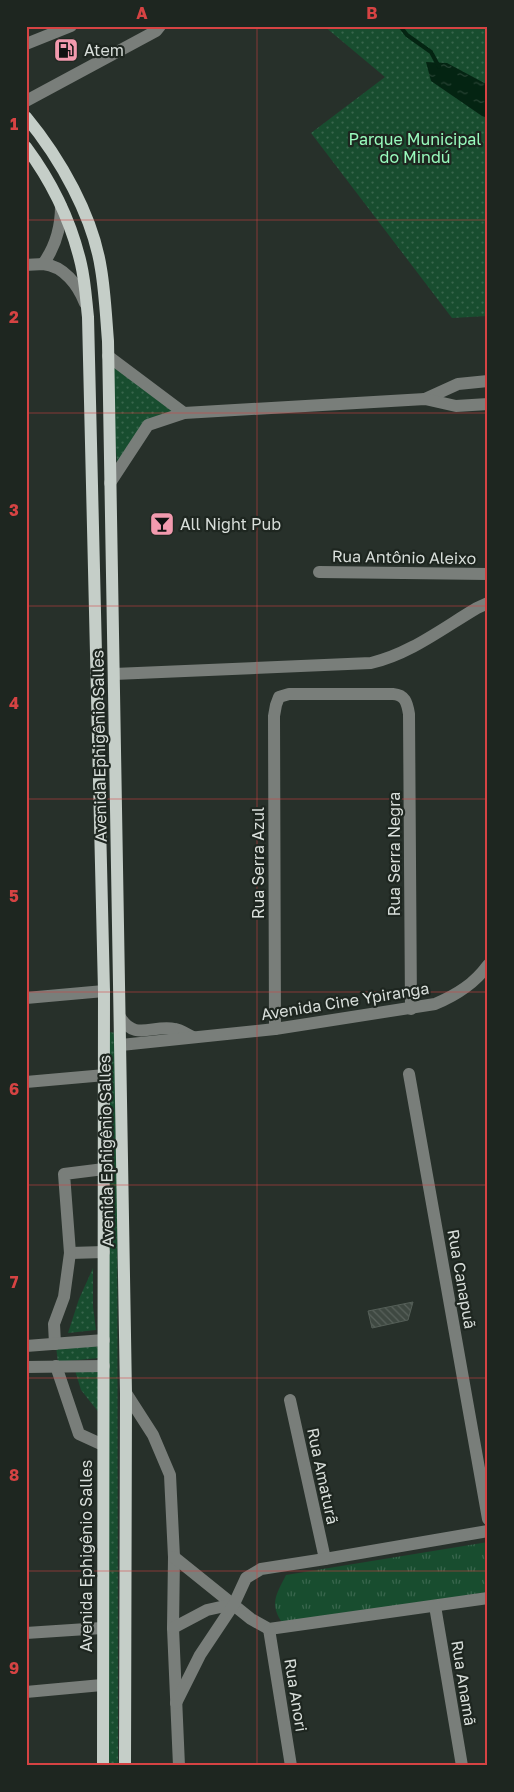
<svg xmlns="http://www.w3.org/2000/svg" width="514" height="1792" font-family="'Golos Text',sans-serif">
<defs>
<pattern id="grass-tufts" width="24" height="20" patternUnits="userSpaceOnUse" patternTransform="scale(1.25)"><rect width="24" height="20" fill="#184d2f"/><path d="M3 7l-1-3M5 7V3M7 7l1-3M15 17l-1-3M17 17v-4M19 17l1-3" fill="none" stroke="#39664d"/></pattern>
<pattern id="park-dots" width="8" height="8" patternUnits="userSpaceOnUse" patternTransform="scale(1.25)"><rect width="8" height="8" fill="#184d2f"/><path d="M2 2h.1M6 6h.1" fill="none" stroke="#39664d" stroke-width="1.8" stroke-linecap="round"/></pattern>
<pattern id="water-ripples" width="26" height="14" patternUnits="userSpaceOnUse" patternTransform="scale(1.25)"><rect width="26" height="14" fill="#042412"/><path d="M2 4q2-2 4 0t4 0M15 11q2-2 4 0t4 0" fill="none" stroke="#284334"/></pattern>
<pattern id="building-back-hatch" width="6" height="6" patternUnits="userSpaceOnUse" patternTransform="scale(1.25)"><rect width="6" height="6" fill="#3e4841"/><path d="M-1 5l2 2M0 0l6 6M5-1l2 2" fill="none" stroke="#59625c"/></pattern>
</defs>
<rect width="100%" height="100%" fill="#27302a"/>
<path fill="url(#grass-tufts)" d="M 488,1542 L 488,1592 L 283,1624 C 269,1604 276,1595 286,1575 Z"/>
<g fill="url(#park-dots)">
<polygon points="324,26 488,26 488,316 452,318 311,133 385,77"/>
<polygon points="117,363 173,412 145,422 117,463 109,369"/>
<polygon points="108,1032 117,1033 118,1766 108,1766"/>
<polygon points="93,1268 93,1307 96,1330 68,1333 79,1299"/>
<polygon points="97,1344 99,1358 58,1362 56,1347"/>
<polygon points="74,1367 100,1369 100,1414 81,1390"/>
</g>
<polygon fill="url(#water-ripples)" points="426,62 447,63 488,85 488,118 482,116 431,81"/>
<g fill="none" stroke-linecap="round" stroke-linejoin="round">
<polyline stroke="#042412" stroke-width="4" points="400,26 407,35 431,52 439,67"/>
</g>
<polygon fill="url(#building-back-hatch)" stroke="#545e57" points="413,1302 408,1320 372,1328 368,1311"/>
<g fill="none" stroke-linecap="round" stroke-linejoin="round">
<g stroke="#797e7a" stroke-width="12">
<polyline points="26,44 71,26"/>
<polyline points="26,101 156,31 160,26"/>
<path d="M 43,264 C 56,246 61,228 61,206"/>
<path d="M 26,265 C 31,265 37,264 43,264 C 64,266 78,285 85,303"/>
<polyline points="108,356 184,413"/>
<polyline points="425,399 458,384 488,381"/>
<polyline points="110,483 148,425 184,413 425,399 456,406 488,404"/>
<polyline points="319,572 488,574"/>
<path d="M 114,674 L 371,663 C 410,654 443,628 477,608 L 488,603"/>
<polyline points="26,998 104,991"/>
<path d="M 120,1017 C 135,1042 153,1024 175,1029 C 181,1030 188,1035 193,1037"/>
<path d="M 275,1029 L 274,716 L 276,705 L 279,697 L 289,694 L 393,694 C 405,695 407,702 409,714 L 411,1009"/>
<path d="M 121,1045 L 275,1029 L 435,1004 C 457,995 474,984 488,965"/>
<polyline points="409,1074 488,1519"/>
<polyline points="26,1082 105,1075"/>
<polyline points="70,1253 104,1252"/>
<polyline points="55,1344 54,1324 64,1297 70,1253 64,1174 104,1169"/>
<polyline points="26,1346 104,1340"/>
<polyline points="56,1366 79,1434 103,1445"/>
<polyline points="26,1367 104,1366"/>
<polyline points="126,1393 153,1435 170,1475 174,1557 173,1628 179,1766"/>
<polyline points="290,1400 325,1559"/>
<polyline points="174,1557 251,1619 269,1629 488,1598"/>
<polyline points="435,1606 462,1766"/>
<polyline points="173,1628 207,1610 234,1604"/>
<polyline points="269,1629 291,1766"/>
<polyline points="26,1633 102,1628"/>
<polyline points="26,1692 102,1685"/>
<polyline points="176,1703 200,1655 234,1604 246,1578 261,1569 325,1559 488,1531"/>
</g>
<g stroke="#c5cec8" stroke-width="12">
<path d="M 26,117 C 60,158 93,216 101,269 C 105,293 106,317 108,341 L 126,1393 L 125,1766"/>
<path d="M 26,147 C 52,182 71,221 81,264 C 85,281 86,299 88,317 L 104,991 L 103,1766"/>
</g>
</g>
<path fill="none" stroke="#d64343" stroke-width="1" stroke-opacity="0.55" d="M 257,26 L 257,1766M 26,220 L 488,220M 26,413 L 488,413M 26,606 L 488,606M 26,799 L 488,799M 26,992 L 488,992M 26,1185 L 488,1185M 26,1378 L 488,1378M 26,1571 L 488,1571"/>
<defs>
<symbol id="fuel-square" viewBox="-11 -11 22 22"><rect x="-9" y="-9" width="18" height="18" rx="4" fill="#f29aae" stroke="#1e2620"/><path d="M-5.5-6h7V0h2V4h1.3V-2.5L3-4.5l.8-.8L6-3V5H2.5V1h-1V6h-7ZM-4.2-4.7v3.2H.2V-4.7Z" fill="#111"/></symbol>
<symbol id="bar-square" viewBox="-11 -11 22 22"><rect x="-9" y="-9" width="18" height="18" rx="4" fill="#f29aae" stroke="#1e2620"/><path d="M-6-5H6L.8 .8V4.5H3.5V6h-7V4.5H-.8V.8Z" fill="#111"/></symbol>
</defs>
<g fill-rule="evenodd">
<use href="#fuel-square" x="52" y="36" width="28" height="28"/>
<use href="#bar-square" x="148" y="510" width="28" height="28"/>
</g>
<g text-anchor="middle" stroke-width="4.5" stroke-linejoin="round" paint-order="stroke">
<g font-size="16" fill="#d8deda" stroke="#1e2620" text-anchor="start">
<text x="84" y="56">Atem</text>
<text x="180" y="530">All Night Pub</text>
</g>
<g font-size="16" fill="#99fbbd" stroke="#1e2620">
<text x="415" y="145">Parque Municipal<tspan x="415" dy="18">do Mindú</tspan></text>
</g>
<g font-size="16" fill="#d8deda" stroke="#1e2620">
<text transform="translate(404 557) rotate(1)" y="6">Rua Antônio Aleixo</text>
<text transform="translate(99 746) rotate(-91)" y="6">Avenida Ephigênio Salles</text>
<text transform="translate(394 854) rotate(-90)" y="6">Rua Serra Negra</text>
<text transform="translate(258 863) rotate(-90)" y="6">Rua Serra Azul</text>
<text transform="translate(345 1001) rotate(-9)" y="6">Avenida Cine Ypiranga</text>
<text transform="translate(106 1151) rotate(-91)" y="6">Avenida Ephigênio Salles</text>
<text transform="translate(462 1279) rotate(80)" y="6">Rua Canapuã</text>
<text transform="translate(323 1476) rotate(78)" y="6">Rua Amaturã</text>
<text transform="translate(86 1556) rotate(-90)" y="6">Avenida Ephigênio Salles</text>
<text transform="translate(464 1683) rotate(81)" y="6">Rua Anamã</text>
<text transform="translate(296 1695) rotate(81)" y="6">Rua Anori</text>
</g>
</g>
<rect width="514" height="1792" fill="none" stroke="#1e2620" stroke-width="55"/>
<rect x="28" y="28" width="458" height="1736" fill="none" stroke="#d64343" stroke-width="2"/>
<g font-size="16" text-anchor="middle" font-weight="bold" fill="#d64343">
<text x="142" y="19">A</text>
<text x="372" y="19">B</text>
<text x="14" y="130">1</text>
<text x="14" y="323">2</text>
<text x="14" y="516">3</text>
<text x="14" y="709">4</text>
<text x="14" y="902">5</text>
<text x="14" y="1095">6</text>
<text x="14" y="1288">7</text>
<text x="14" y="1481">8</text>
<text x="14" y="1674">9</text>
</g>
</svg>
